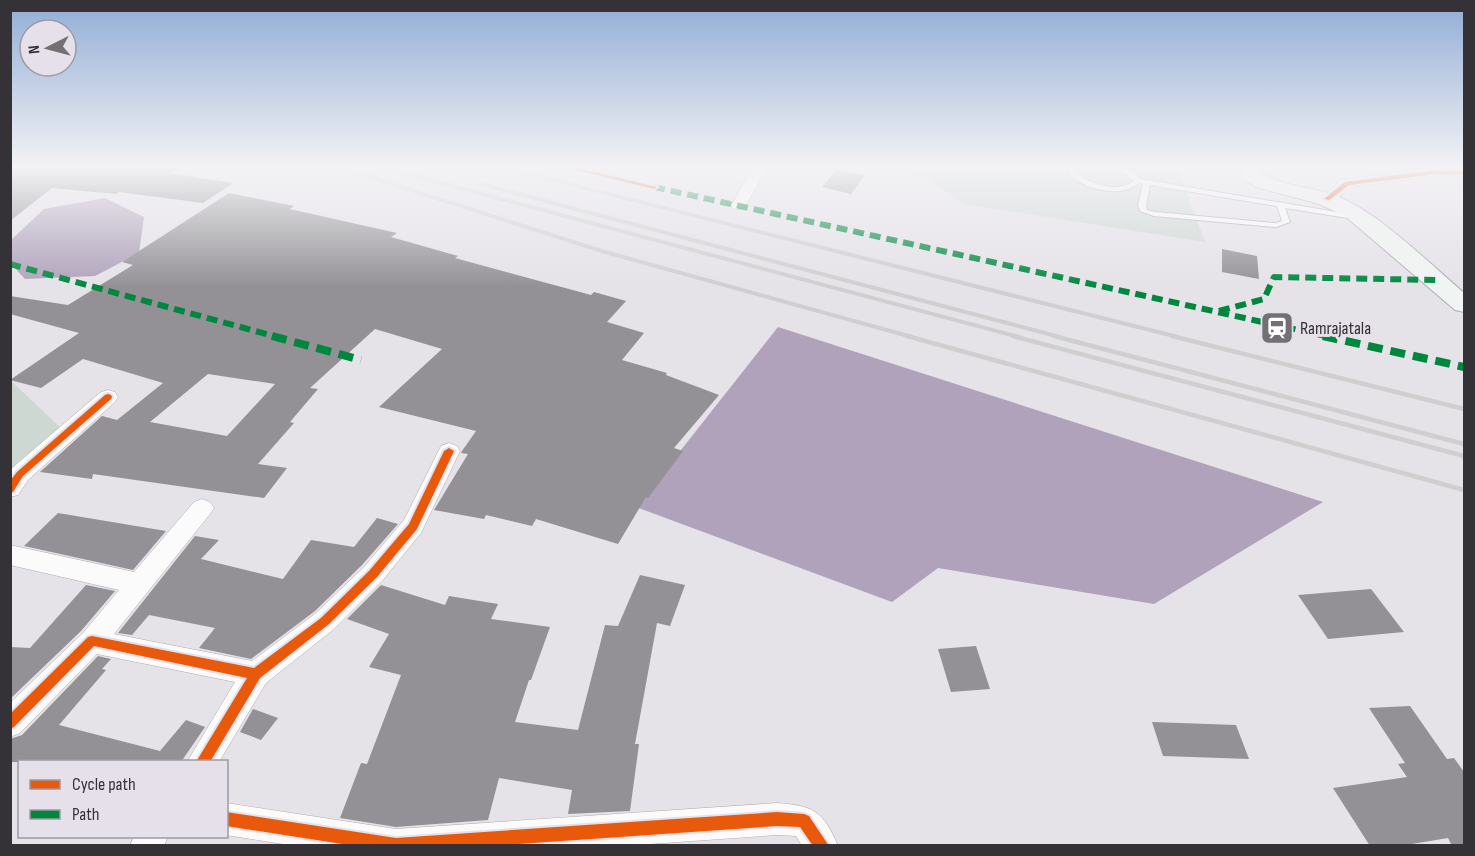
<svg xmlns="http://www.w3.org/2000/svg" width="1475" height="856" font-family="'Sofia Sans Condensed',sans-serif">
<rect width="100%" height="100%" fill="#e5e2e8"/>
<g fill="#cdd8d3">
<polygon points="868,167 1177,167 1205,242 964,204 928,179 898,170"/>
<polygon points="10,380 62,429 19,471 11,469"/>
</g>
<g fill="#afa2ba">
<polygon points="105,198 144,217 139,253 95,276 25,279 11,264 11,240 44,209"/>
<polygon points="778,327 1323,502 1154,604 938,568 892,602 636,507"/>
</g>
<g fill="#939195" fill-rule="evenodd">
<polygon points="10,167 180,167 170,173 233,183 203,203 119,192 116,194 52,188 10,221"/>
<polygon points="837,169 865,175 851,194 822,187"/>
<path d="M 229,193 L 294,206 L 290,209 L 397,233 L 391,237 L 458,256 L 455,258 L 591,295 L 594,292 L 626,301 L 607,322 L 644,333 L 622,360 L 667,373 L 666,375 L 719,395 L 674,448 L 683,451 L 648,498 L 646,497 L 618,544 L 536,519 L 532,526 L 486,515 L 484,519 L 434,510 L 468,454 L 461,453 L 462,451 L 476,431 L 379,407 L 442,349 L 375,329 L 310,388 L 318,389 L 290,422 L 294,423 L 258,464 L 287,468 L 264,498 L 93,474 L 92,479 L 40,472 L 102,416 L 117,420 L 163,383 L 83,359 L 41,388 L 10,380 L 79,333 L 10,314 L 10,296 L 68,305 L 133,265 L 122,262 ZM 208,374 L 275,384 L 227,436 L 150,422 Z"/>
<polygon points="1222,249 1257,256 1259,279 1222,272"/>
<polygon points="58,513 166,531 133,570 24,546"/>
<polygon points="377,518 398,524 362,565 315,611 251,659 199,648 215,628 149,615 132,635 118,633 195,536 219,540 201,559 283,579 311,540 354,547"/>
<polygon points="640,575 685,585 670,626 657,623 635,744 639,744 630,811 568,814 572,790 499,778 488,820 396,827 340,818 361,763 367,764 401,675 369,667 389,634 347,619 381,585 445,605 449,596 498,604 491,619 550,627 531,680 529,680 515,722 578,730 605,625 618,626"/>
<polygon points="86,585 115,591 81,631 10,699 10,647 30,648"/>
<polygon points="1371,589 1404,632 1328,639 1298,595"/>
<polygon points="976,646 990,689 951,692 938,649"/>
<polygon points="98,656 111,659 102,669 106,670 59,725 160,751 186,720 205,727 181,762 10,762 10,739 22,735"/>
<polygon points="1410,706 1447,759 1454,758 1464,772 1464,846 1452,846 1448,838 1400,846 1370,846 1333,788 1407,777 1398,764 1405,763 1369,708"/>
<polygon points="253,709 278,718 261,740 240,732"/>
<polygon points="1152,722 1236,725 1249,759 1163,756"/>
</g>
<g fill="none" stroke-linecap="round" stroke-linejoin="round">
<defs>
<path id="lane" d="M 1069,167 L 1075,167 L 1076,173 C 1091,184 1117,194 1134,181 L 1126,174 L 1114,167 C 1127,167 1132,171 1140,179 L 1354,215 L 1358,217 L 1354,219 L 1285,208 L 1290,222 L 1276,227 L 1154,216 L 1140,211 L 1138,205 L 1143,184 L 1139,183 C 1120,199 1085,189 1068,174 ZM 1150,185 L 1277,206 L 1282,221 L 1276,223 L 1155,212 L 1147,210 L 1146,205 Z"/>
<g id="street">
<polygon points="753,167 767,167 744,209 734,209 731,206"/>
<polygon points="1436,168 1464,169 1464,177 1436,176 1351,187 1332,202 1327,203 1320,199 1342,180"/>
<polygon points="108,390 115,392 118,397 115,402 28,480 18,495 10,497 12,468 101,392"/>
<polygon points="449,443 457,446 460,451 421,533 382,581 334,629 266,683 219,762 187,762 235,682 97,654 20,733 10,737 10,703 83,633 119,590 10,565 10,545 134,572 194,502 202,499 210,502 214,508 210,514 114,634 252,661 316,613 364,567 404,520 441,446"/>
<path d="M 226,803 L 396,829 L 777,803 C 813,806 823,810 838,846 L 802,846 L 796,836 L 777,835 L 621,846 L 296,846 L 226,835 Z"/>
<polygon points="134,836 168,836 164,846 130,846"/>
</g>
<path id="secondary" d="M 1237,167 L 1257,167 C 1267,186 1317,187 1337,196 C 1379,213 1428,262 1464,293 L 1464,312 L 1455,310 L 1345,216 L 1319,204 L 1256,187 L 1244,179 Z"/>
</defs>
<use href="#lane" stroke="#afacb0" stroke-width="2"/>
<use href="#street" stroke="#afacb0" stroke-width="1"/>
<use href="#secondary" stroke="#afacb0" stroke-width="2"/>
<use href="#lane" fill="#fbfbfc" fill-rule="evenodd"/>
<use href="#street" fill="#fbfbfc" fill-rule="evenodd"/>
<use href="#secondary" fill="#f0f4f2" fill-rule="evenodd"/>
<g stroke="#d0cfd0" stroke-width="4">
<polyline points="338,167 605,252 912,337"/>
<polyline points="381,167 1019,337"/>
<polyline points="501,167 1178,337"/>
<polyline points="481,184 1060,337"/>
</g>
<g stroke="#d0cfd0" stroke-width="4.5">
<polyline points="907,336 1464,490"/>
<polyline points="1013,336 1464,456"/>
<polyline points="1054,336 1464,444"/>
<polyline points="1172,336 1464,409"/>
</g>
<g stroke="#00873e" stroke-width="6" stroke-dasharray="11 6" stroke-linecap="butt">
<polyline points="654,187 1330,337"/>
<polyline points="10,264 277,337"/>
<polyline points="1219,311 1264,299 1274,277 1437,280"/>
</g>
<g stroke="#00873e" stroke-width="8" stroke-dasharray="15 8" stroke-linecap="butt">
<polyline points="272,336 361,360"/>
<polyline points="1323,336 1464,367"/>
</g>
<defs>
<g id="cycleway">
<polygon points="563,167 574,167 657,187 654,189"/>
<polygon points="1436,170 1464,171 1464,175 1436,174 1349,185 1329,200 1324,199 1345,182"/>
<polygon points="108,394 111,395 112,397 111,399 23,476 13,492 10,492 10,481 17,472 105,395"/>
<polygon points="449,448 454,451 417,529 377,577 329,624 260,678 210,762 196,762 247,678 94,646 14,727 10,729 10,714 88,637 92,636 254,668 321,618 369,571 409,524 444,451"/>
<polygon points="226,812 396,838 777,812 804,814 809,816 829,846 813,846 800,827 777,826 489,846 355,846 226,826"/>
</g>
</defs>
<use href="#cycleway" stroke="#e6e0ea" stroke-width="4"/>
<use href="#cycleway" fill="#e8590c" fill-rule="evenodd"/>
</g>
<linearGradient id="sky" x2="0" y2="1"><stop stop-color="#91add6"/><stop offset="0.58" stop-color="#f3f2f5"/><stop offset="1" stop-color="#f3f2f5" stop-opacity="0"/></linearGradient>
<rect width="1475" height="287" fill="url(#sky)"/>
<defs>
<symbol id="station-square" viewBox="-11 -11 22 22"><rect x="-9" y="-9" width="18" height="18" rx="4" fill="#727074" stroke="#e6e0ea"/><path d="M-3-6H3Q5-6 5-4V2Q5 4 3 4L4.5 6H3L1.5 4h-3L-3 6H-4.5L-3 4Q-5 4-5 2V-4Q-5-6-3-6ZM-3.5-4v3h7v-3ZM-3.5 1v1.5H-2V1ZM2 1v1.5H3.5V1Z" fill="#fff"/></symbol>
</defs>
<g fill-rule="evenodd">
<use href="#station-square" x="1258" y="309" width="38" height="38"/>
</g>
<g text-anchor="middle" stroke-width="6" stroke-linejoin="round" paint-order="stroke">
<g font-size="18" fill="#343236" stroke="#e6e0ea" text-anchor="start">
<text x="1300" y="334">Ramrajatala</text>
</g>
</g>
<rect width="1475" height="856" fill="none" stroke="#343236" stroke-width="24"/>
<rect x="18" y="760" width="210" height="78" fill="#e6e0ea" stroke="#9f9aa2" stroke-width="1.5"/>
<rect x="30" y="780" width="30" height="9" fill="#e8590c" stroke="#9f9aa2" stroke-width="1.5"/>
<text x="72" y="790" font-size="18" fill="#343236">Cycle path</text>
<rect x="30" y="810" width="30" height="9" fill="#00873e" stroke="#9f9aa2" stroke-width="1.5"/>
<text x="72" y="820" font-size="18" fill="#343236">Path</text>
<g transform="translate(48 48) rotate(264)"><circle r="28" fill="#e6e0ea" stroke="#9f9aa2" stroke-width="1.5"/>
<path d="M0-4.5L10 22L0 15L-10 22Z" fill="#727074"/>
<text y="-9" font-size="16" font-weight="bold" text-anchor="middle" fill="#343236">N</text>
</g>
</svg>
